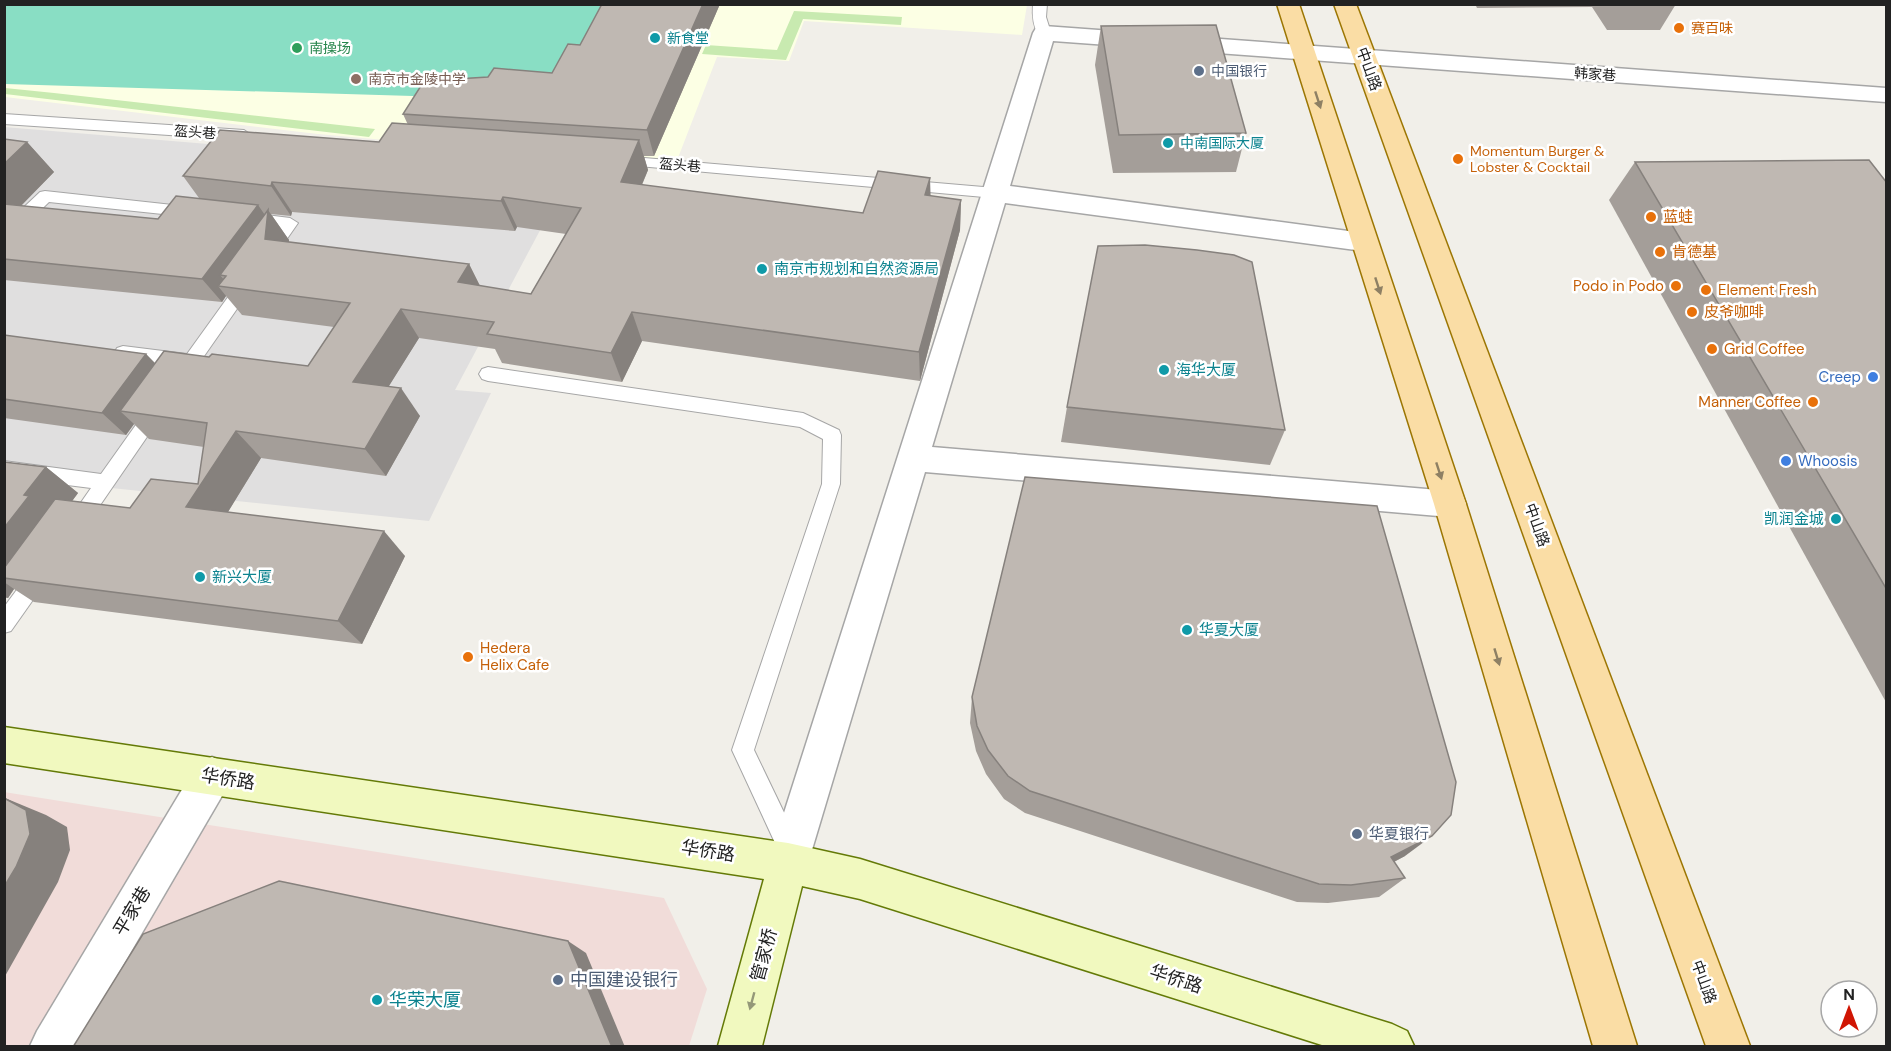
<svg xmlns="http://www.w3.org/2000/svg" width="1891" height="1051" font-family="'DM Sans','Noto Sans SC',sans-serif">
<rect width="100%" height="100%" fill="#f1efe9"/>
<polygon fill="#e0dfdf" points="4,127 570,174 455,390 491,393 429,521 5,477"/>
<polygon fill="#f1dcd9" points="4,792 664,898 707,989 689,1046 5,1046"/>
<polygon fill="#fcffe4" points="4,5 1027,5 1022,35 804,21 789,61 717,57 676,163 542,154 318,134 5,97"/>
<g fill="#c8eab0">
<polygon points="794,11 902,17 901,25 803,19 786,60 702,54 706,45 777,50"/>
<polygon points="5,88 54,93 375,129 369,137 5,94"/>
</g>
<path fill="#89dec4" d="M 5,5 L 614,5 C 606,20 598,39 586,52 C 558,84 455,95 413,96 L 5,84 Z"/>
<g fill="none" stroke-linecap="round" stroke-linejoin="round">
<defs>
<g id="lane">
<path d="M 1033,4 L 1047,4 L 1046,17 L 1051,33 L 1049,36 L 1039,36 C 1033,26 1032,16 1033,4 Z"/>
<polygon points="4,114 244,130 251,135 244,140 4,124"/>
<polygon points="621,156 995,188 1003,193 995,198 616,164 613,161"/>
<polygon points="45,191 191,207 199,212 191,217 49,202 10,240 4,241 4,226 40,192"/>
<polygon points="250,213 290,218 298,223 275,256 269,258 261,252 279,227 244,222 242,218 244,214"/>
<polygon points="247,277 255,283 186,382 174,382 171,377 178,366 117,358 114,353 117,348 123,346 187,354 241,279"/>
<polygon points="488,367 803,413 839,430 841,435 840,484 754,750 802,850 798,858 790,862 782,858 732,750 822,484 823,439 800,427 488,381 482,379 479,374 482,369"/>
<polygon points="156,403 162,405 165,410 162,415 83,530 76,532 69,530 66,524 91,488 4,477 4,461 101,474 150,405"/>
<polygon points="40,565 47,568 50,574 47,580 11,631 4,633 4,607 33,568"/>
</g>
<g id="street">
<polygon points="1044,26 1886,88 1886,102 1053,41 1010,186 1363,233 1373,235 1377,242 1373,249 1363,251 1005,203 932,447 1450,491 1462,494 1466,504 1462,514 1450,517 925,472 808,863 802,877 788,883 774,877 768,863 1033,33 1036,28"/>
<polygon points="212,757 226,763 231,776 226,789 76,1046 30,1046 37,1031 198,763"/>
</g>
<polygon id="secondary" points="4,727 788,843 860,859 1392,1024 1407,1031 1414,1046 1325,1046 860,899 802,886 762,1046 718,1046 764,879 4,763"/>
<g id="primary">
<polygon points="1277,4 1299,4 1466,504 1637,1046 1593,1046 1434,504"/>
<polygon points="1334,4 1356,4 1750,1046 1706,1046"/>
</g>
</defs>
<use href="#lane" stroke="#a6a6a6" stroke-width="2"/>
<use href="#street" stroke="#a6a6a6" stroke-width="3"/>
<use href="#secondary" stroke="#647a07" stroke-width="3"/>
<use href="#primary" stroke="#9c7603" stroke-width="3"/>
<use href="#lane" fill="#fff" fill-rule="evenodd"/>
<use href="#street" fill="#fff" fill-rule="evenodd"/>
<use href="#secondary" fill="#f1f9bf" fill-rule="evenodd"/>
<use href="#primary" fill="#fadda5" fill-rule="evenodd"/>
</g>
<g fill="#a49e99" fill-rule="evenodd">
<path d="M 720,4 L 654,156 L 644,156 L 648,170 L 642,185 L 863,213 L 930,196 L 961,200 L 960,230 L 920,381 L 642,341 L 622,382 L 502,363 L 495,349 L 419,338 L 388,387 L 420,416 L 386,476 L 261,458 L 228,512 L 405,556 L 362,644 L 34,602 L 14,589 L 8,598 L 4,598 L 4,462 L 46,467 L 78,493 L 72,501 L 130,508 L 198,484 L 204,447 L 149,439 L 134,424 L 126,435 L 4,418 L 4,335 L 146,354 L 155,363 L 209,357 L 308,366 L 334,327 L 242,315 L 226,296 L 222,302 L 4,280 L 4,139 L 27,142 L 54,172 L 21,206 L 158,219 L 199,198 L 183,176 L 379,142 L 408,125 L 403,114 L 552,73 L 580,45 ZM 292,212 L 515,231 L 517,227 L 566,234 L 531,294 L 480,286 L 469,264 L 289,242 L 289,240 L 271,214 L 291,216 Z"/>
<polygon points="1475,4 1676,4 1660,30 1607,30 1592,7 1477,8"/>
<polygon points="1101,26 1246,133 1236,172 1113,173 1095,65"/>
<polygon points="1635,162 1887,183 1887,704 1609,200"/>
<polygon points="1067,407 1285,430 1270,465 1061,442"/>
<polygon points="972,697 1405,856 1394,862 1405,878 1379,897 1328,903 1297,902 1025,813 1004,799 986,774 976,751 970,723"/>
</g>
<g fill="#86817d">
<polygon points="703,4 720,4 654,156 647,130"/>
<polygon points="639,140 648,170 630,212 621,182"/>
<polygon points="27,142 54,172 4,223 4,164"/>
<polygon points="930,178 931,208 925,195"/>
<polygon points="272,182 292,212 291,216 271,186"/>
<polygon points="503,197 517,227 515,231 501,201"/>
<polygon points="961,200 960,230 920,381 919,352"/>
<polygon points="258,205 267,218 268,210 289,240 286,269 226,276 220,275 230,287 218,286 226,296 222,302 202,279"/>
<polygon points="469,264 484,294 458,282"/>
<polygon points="401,309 419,338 374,410 353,382"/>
<polygon points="632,312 642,341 622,382 611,353"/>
<polygon points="146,354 168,377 120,411 134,424 126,435 102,413"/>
<polygon points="401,388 420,416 386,476 365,449"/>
<polygon points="236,431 261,458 215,533 186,507"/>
<polygon points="46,467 78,493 59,519 4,578 4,528 24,495"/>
<polygon points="384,531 405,556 362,644 338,621"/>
<polygon points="4,582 14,589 8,598 4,596"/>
<polygon points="5,798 46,815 67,827 70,850 58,882 4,978"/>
<polygon points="1432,836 1405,856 1366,876 1391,857"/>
<polygon points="568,941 586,953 625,1047 612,1047"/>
</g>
<g fill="#bfb8b2" stroke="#86817d" stroke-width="1.5">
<polygon points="602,4 703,4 647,130 403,114 424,81 488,77 494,68 552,73 568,44 580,45"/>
<polygon points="1216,25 1246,133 1119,135 1101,26"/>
<polygon points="392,123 639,140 621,182 863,213 878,171 930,178 925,195 961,200 919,352 632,312 611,353 487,334 494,322 401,309 353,382 401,388 365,449 236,431 186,507 384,531 338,621 4,578 4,568 55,499 130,508 151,479 198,484 207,423 120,411 164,351 209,357 212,354 308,366 350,303 218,286 226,276 220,275 268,210 265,239 469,264 458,282 531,294 581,208 503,197 501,201 272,182 271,186 183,176 220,130 379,142"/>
<polygon points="4,139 27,142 4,164"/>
<polygon points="1869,160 1887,183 1887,590 1635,162"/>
<polygon points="176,196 258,205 202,279 4,259 4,204 158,219"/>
<polygon points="1145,245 1197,250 1234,255 1252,262 1285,430 1067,407 1098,246"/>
<polygon points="4,335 146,354 102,413 4,399"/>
<polygon points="4,462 46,467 24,495 29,496 4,528"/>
<polygon points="1025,477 1377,506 1456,782 1451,815 1432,836 1391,857 1405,878 1351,885 1319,884 1030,791 1008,776 988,750 977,726 972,697"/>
<polygon points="4,798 26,810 30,834 16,867 4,887"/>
<polygon points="279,881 568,941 612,1047 73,1047 143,934"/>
</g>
<defs><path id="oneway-solid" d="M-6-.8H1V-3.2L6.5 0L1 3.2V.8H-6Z" transform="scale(1.5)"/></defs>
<g fill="#8e8064">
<use href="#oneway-solid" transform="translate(1318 100) rotate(72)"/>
<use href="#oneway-solid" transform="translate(1378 286) rotate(72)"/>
<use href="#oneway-solid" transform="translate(1439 471) rotate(72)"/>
<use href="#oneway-solid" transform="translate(1497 657) rotate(73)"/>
</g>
<use fill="#949878" href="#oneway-solid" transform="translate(752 1001) rotate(105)"/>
<g fill="#e8710a" stroke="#fff" stroke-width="2">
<circle cx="1679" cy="28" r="6"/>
<circle cx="1458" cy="159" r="6"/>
<circle cx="1651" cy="217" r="6"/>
<circle cx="1660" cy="252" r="6"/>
<circle cx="1676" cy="286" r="6"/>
<circle cx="1706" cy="290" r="6"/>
<circle cx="1692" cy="312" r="6"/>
<circle cx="1712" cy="349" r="6"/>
<circle cx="1813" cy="402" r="6"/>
<circle cx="468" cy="657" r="6"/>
</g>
<g fill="#0f9aa8" stroke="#fff" stroke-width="2">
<circle cx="655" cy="38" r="6"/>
<circle cx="1168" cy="143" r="6"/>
<circle cx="762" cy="269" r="6"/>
<circle cx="1164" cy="370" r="6"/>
<circle cx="1836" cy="519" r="6"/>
<circle cx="200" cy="577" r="6"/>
<circle cx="1187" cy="630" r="6"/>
<circle cx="377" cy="1000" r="6"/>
</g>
<circle fill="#2e9e5b" stroke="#fff" stroke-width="2" cx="297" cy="48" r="6"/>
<g fill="#5c6f8a" stroke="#fff" stroke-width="2">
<circle cx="1199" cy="71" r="6"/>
<circle cx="1357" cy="834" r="6"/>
<circle cx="558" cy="980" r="6"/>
</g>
<circle fill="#8d6e63" stroke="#fff" stroke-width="2" cx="356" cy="79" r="6"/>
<g fill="#3f7fe0" stroke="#fff" stroke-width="2">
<circle cx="1873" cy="377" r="6"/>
<circle cx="1786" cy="461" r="6"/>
</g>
<g text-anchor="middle" stroke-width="5" stroke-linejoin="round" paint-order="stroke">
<g font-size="14" fill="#c56008" stroke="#fff" text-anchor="start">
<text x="1691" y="33">赛百味</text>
<text x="1470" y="156">Momentum Burger &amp;<tspan x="1470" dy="16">Lobster &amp; Cocktail</tspan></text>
</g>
<g font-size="14" fill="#0d838f" stroke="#fff" text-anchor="start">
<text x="667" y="43">新食堂</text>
<text x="1180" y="148">中南国际大厦</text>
</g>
<g font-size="14" fill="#27864d" stroke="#fff" text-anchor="start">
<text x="309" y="53">南操场</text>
</g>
<g font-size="14" fill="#4e5e75" stroke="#fff" text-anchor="start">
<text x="1211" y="76">中国银行</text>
</g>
<g font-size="14" fill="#222" stroke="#fff">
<text transform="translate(1595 74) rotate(4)" y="5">韩家巷</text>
<text transform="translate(195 132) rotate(4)" y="5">盔头巷</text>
<text transform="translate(680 165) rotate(5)" y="5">盔头巷</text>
</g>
<g font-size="14" fill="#785e54" stroke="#fff" text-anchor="start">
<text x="368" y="84">南京市金陵中学</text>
</g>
<g font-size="15" fill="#222" stroke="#fff">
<text transform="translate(1369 69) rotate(70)" y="5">中山路</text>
<text transform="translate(1537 525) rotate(70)" y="5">中山路</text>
<text transform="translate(1704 982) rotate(70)" y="5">中山路</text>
</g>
<g font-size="15" fill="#c56008" stroke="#fff" text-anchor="start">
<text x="1663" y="222">蓝蛙</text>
<text x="1672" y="257">肯德基</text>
<text x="1664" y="291" text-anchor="end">Podo in Podo</text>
<text x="1718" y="295">Element Fresh</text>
<text x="1704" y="317">皮爷咖啡</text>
<text x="1724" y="354">Grid Coffee</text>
<text x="1801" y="407" text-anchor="end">Manner Coffee</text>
<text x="480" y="653">Hedera<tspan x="480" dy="17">Helix Cafe</tspan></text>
</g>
<g font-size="15" fill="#0d838f" stroke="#fff" text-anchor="start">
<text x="774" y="274">南京市规划和自然资源局</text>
<text x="1176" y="375">海华大厦</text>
<text x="1824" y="524" text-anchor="end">凯润金城</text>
<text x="212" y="582">新兴大厦</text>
<text x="1199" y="635">华夏大厦</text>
</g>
<g font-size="15" fill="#366cbe" stroke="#fff" text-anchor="end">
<text x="1861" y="382">Creep</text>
<text x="1798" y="466" text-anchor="start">Whoosis</text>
</g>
<g font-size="15" fill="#4e5e75" stroke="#fff" text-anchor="start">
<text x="1369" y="839">华夏银行</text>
</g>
<g font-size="18" fill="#222" stroke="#fff">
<text transform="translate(228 779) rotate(9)" y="6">华侨路</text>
<text transform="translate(708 851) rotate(9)" y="6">华侨路</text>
<text transform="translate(132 911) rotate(-59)" y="6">平家巷</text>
<text transform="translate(764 955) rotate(-75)" y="6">管家桥</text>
<text transform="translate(1176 979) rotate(18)" y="6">华侨路</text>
</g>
<g font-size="18" fill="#4e5e75" stroke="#fff" text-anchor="start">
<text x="570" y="986">中国建设银行</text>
</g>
<g font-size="18" fill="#0d838f" stroke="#fff" text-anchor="start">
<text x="389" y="1006">华荣大厦</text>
</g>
</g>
<rect width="1891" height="1051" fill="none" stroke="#222222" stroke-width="12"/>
<g transform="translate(1849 1009)"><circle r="28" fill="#ffffff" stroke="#a7a7a7" stroke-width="1.5"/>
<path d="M0-4.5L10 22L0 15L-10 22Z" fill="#d01503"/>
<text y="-9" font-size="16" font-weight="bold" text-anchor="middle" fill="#222222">N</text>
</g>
</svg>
